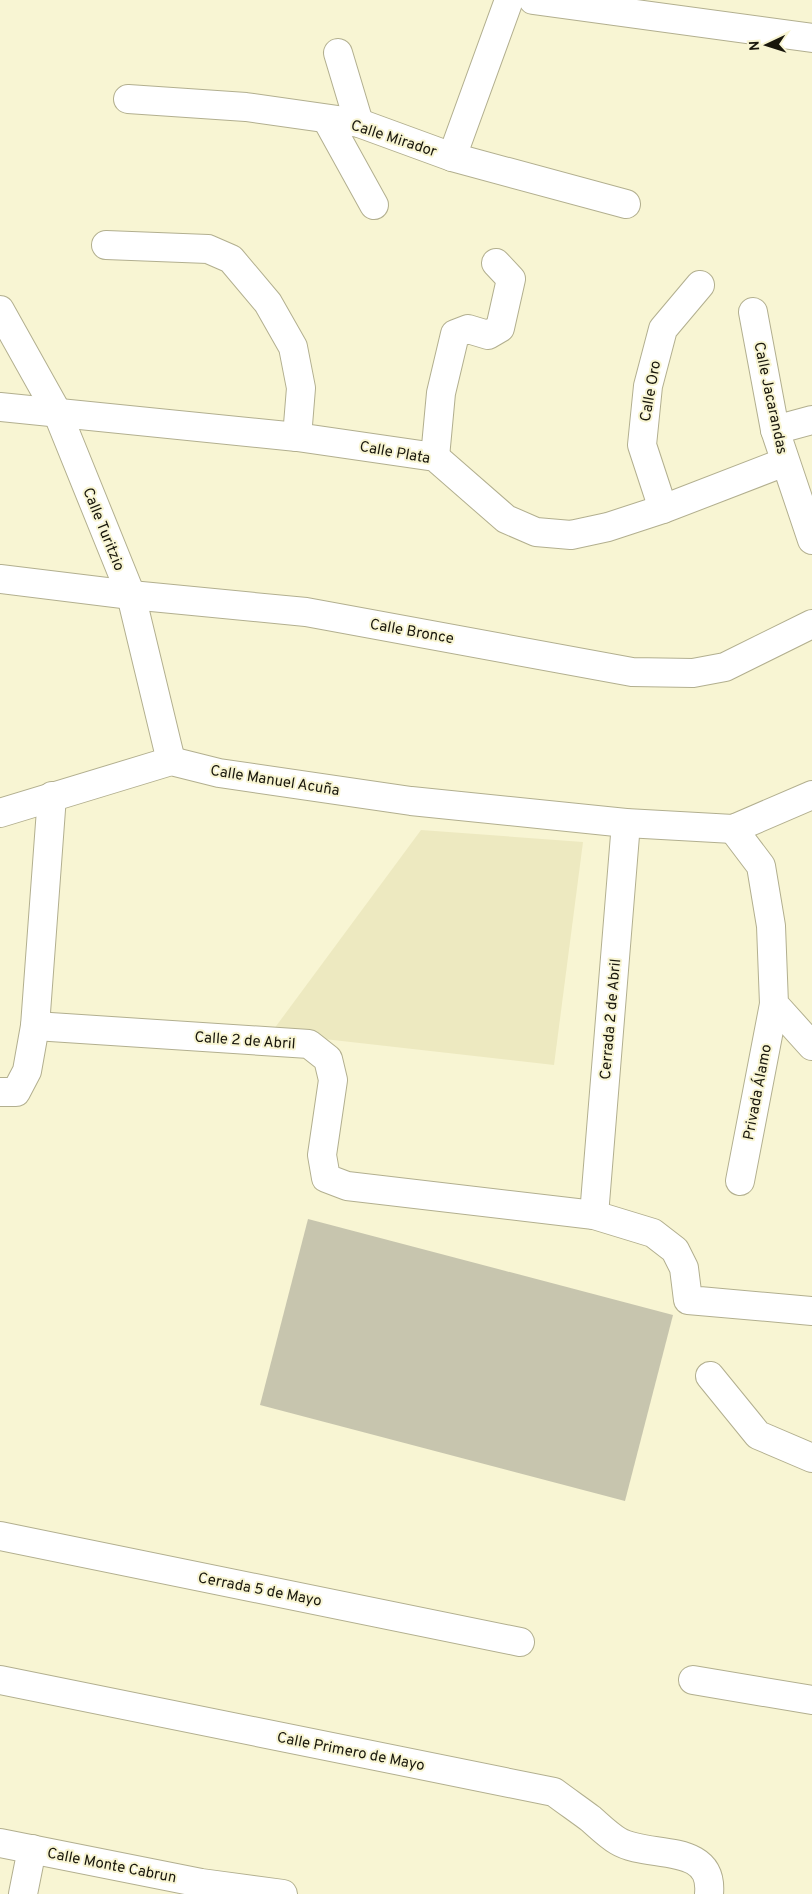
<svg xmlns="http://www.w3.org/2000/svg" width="812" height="1894" font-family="Overpass,sans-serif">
<rect width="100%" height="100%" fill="#f8f5d3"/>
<polygon fill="#ede9c0" points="421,830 583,842 554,1065 271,1033"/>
<polygon fill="#c7c5ae" points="308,1219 673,1315 625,1501 260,1405"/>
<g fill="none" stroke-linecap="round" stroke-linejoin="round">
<defs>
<g id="minor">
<polyline points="533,0 812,38"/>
<polyline points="338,53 359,123"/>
<polyline points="128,99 246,107 359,123 452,157 626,204"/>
<polyline points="327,120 374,205"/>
<polyline points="452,157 509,0"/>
<polyline points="106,245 208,249 231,259 268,303 293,347 301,388 297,437"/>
<polyline points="0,310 57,412 131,595 171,761"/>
<polyline points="753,312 775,430 812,540"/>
<polyline points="0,407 297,437 435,457 506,519 536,532 571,535 608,527 663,509 785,462"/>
<polyline points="775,430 812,420"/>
<polyline points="435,457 441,393 455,334 468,329 488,335 500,328 511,279 496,263"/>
<polyline points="663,509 642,445 648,386 663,329 700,285"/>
<polyline points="0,579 131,595 306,612 632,672 693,673 725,667 812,624"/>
<polyline points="0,813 171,761 219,773 411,801 626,823 733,829 812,795"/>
<polyline points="733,829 761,866 771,926 774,1004 812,1046"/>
<polyline points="35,1026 309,1044 328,1059 333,1080 322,1155 326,1178 347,1186 594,1215 653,1233 675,1250 684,1268 688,1300 812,1311"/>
<polyline points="0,1092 16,1092 27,1071 35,1026 52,796"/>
<polyline points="740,1181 774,1004"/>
<polyline points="594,1215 626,823"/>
<polyline points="710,1376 758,1435 812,1458"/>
<polyline points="0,1536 520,1642"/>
<path d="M 0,1680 L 554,1792 C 566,1801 579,1810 591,1819 C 599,1826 608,1835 618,1841 C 647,1859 714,1841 709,1894"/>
<polyline points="693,1680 812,1700"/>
<polyline points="0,1843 201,1883 283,1894"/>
<polyline points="23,1894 32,1849"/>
</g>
</defs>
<use href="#minor" stroke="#b2af8f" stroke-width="30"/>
<use href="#minor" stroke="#fff" stroke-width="28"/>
</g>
<g text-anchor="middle" stroke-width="4" stroke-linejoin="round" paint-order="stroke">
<g font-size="15" fill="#19170c" stroke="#f8f5d3">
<text transform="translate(394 138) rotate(18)" y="5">Calle Mirador</text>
<text transform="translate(650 391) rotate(-80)" y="5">Calle Oro</text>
<text transform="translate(771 398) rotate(78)" y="5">Calle Jacarandas</text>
<text transform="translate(395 452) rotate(10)" y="5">Calle Plata</text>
<text transform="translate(104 529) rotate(68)" y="5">Calle Turitzio</text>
<text transform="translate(412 631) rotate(10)" y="5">Calle Bronce</text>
<text transform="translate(275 780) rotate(9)" y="5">Calle Manuel Acuña</text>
<text transform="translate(610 1019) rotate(-85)" y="5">Cerrada 2 de Abril</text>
<text transform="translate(245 1040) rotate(4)" y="5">Calle 2 de Abril</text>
<text transform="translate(757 1092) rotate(-79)" y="5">Privada Álamo</text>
<text transform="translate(260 1589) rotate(11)" y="5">Cerrada 5 de Mayo</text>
<text transform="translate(351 1751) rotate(11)" y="5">Calle Primero de Mayo</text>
<text transform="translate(112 1865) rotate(11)" y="5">Calle Monte Cabrun</text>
</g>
</g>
<g transform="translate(767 45) rotate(266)" stroke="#f8f5d3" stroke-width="4" paint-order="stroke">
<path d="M0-4L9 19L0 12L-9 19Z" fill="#19170c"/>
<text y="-8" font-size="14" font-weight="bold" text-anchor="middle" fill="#19170c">N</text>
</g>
</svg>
